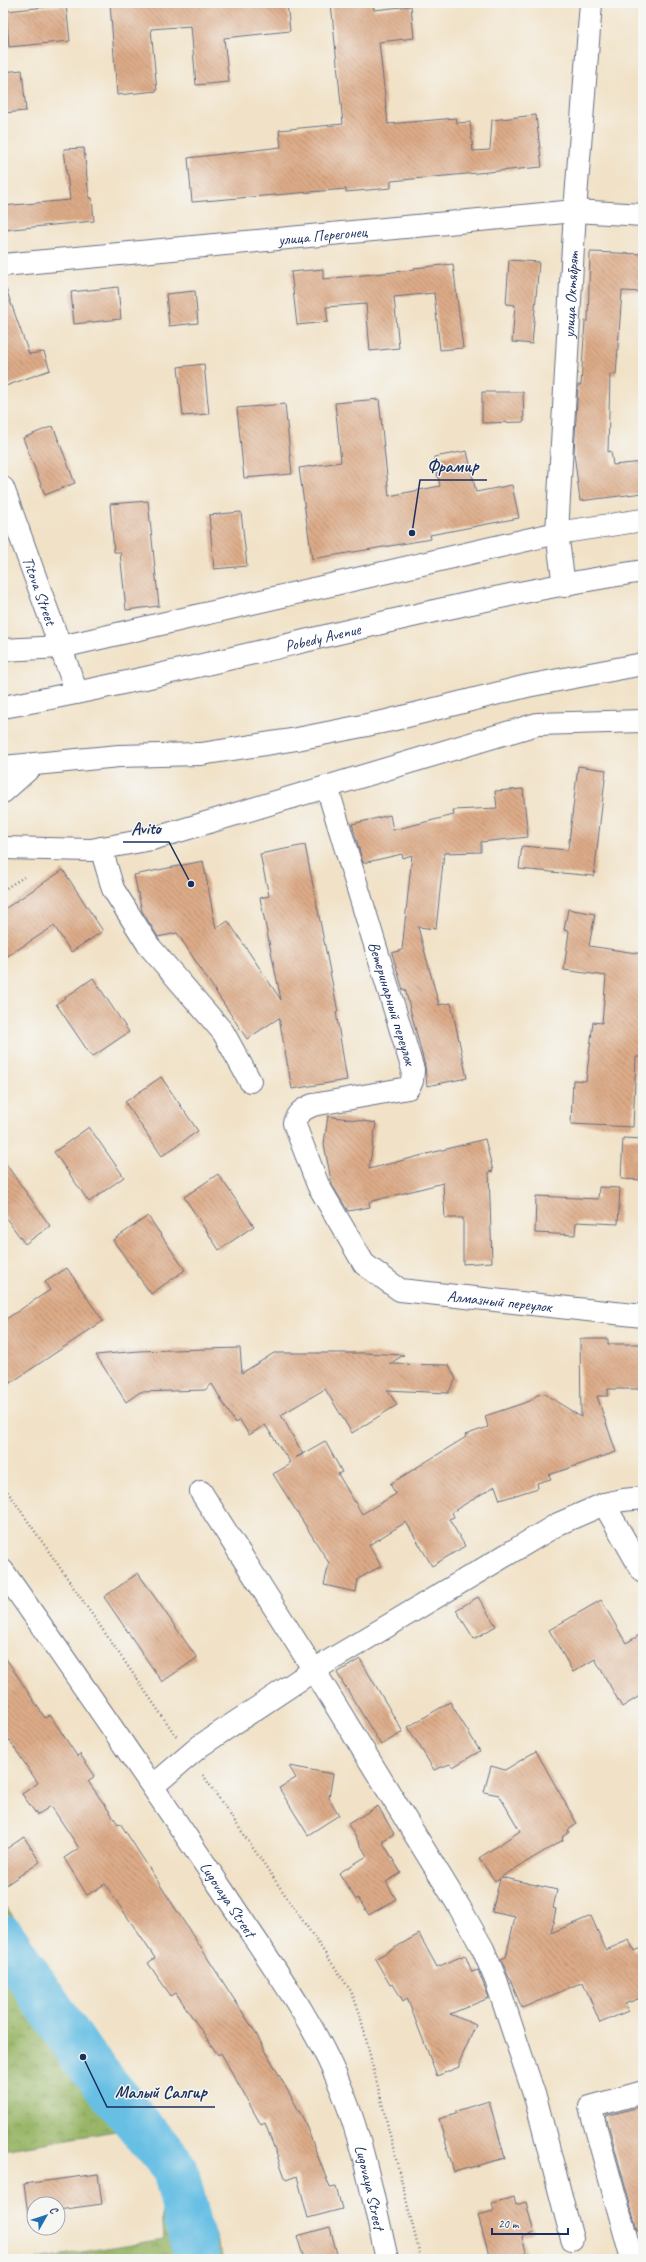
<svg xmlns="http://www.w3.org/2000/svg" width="646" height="2262" font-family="Caveat,sans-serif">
<defs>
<pattern id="forest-crowns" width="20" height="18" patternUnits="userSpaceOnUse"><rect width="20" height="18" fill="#99b668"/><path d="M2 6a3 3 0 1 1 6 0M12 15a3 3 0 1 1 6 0" fill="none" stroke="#7c9459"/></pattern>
<pattern id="building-back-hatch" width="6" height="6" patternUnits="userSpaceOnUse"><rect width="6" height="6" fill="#ddab88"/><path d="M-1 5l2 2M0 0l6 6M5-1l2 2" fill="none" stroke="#b28c72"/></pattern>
</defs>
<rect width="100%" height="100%" fill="#f6f6f2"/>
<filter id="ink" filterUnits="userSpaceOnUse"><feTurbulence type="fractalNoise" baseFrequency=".025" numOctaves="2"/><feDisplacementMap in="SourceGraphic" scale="8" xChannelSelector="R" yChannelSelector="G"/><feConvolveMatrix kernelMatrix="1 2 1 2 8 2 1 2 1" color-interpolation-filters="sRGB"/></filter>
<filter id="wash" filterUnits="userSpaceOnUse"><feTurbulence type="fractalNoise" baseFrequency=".012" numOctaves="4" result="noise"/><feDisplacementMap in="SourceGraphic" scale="16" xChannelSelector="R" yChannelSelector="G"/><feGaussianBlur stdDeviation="0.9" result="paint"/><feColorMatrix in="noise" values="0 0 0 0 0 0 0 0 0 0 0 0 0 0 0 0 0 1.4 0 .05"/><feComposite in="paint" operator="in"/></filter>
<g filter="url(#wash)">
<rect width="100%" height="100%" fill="#f1e2c7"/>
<polygon fill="url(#forest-crowns)" stroke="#5a7263" points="3,1902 109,2056 189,2169 224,2259 37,2259 164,2239 160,2175 127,2129 3,2150"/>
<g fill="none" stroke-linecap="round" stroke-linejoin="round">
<polyline stroke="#67bfe4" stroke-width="46" points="3,1938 83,2057 175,2168 197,2259"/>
</g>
<g id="blocks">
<g fill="url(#building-back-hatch)">
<polygon points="110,3 287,3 290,31 224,38 229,82 196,85 191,26 151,29 157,91 117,95"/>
<polygon points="331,3 373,3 374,10 411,6 414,38 379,42 388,124 456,118 457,123 470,122 473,151 490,150 492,120 536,115 542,167 391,181 391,188 346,192 346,189 192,202 188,158 281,147 279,130 343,124"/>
<polygon points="66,5 70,41 9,47 6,11"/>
<polygon points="22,70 26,111 3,113 3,72"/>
<polygon points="84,148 89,198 92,198 94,221 3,230 3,206 70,200 64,149"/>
<polygon points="590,252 643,254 643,292 622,291 616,375 610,374 608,452 611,451 613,465 643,462 643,493 580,501 574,453 578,385 581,385 585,321 588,321"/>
<polygon points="509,260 539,262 532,344 512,342 515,305 506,304"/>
<polygon points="453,264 463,348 440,350 434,293 394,297 399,348 370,351 366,304 326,307 328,322 297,325 291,272 323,269 323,279 414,270 414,268"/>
<polygon points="118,287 121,319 74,324 71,292"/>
<polygon points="3,289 6,289 29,354 44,352 50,370 3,387"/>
<polygon points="195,291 198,323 169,326 166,294"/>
<polygon points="204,364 209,414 183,416 178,367"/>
<polygon points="482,392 523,392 524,422 482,423"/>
<polygon points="379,399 389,496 440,486 434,457 467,451 476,492 512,485 519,518 430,535 431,539 312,559 299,468 341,462 335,403"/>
<polygon points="285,404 292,474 244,478 237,408"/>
<polygon points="53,426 75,483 45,495 23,438"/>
<polygon points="148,501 159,606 126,610 120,552 114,552 110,504"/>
<polygon points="241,512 247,566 214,569 209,515"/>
<polygon points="578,766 606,770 594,876 519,869 522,846 568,850"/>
<polygon points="523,789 528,837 481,842 481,852 444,853 436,929 418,927 439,1005 451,1003 467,1078 427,1086 425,1066 405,989 403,990 392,953 402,950 412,855 403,858 402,854 363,863 352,824 390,815 393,830 454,815 453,810 497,808 495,791"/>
<polygon points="305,845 338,1012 336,1012 347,1080 292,1089 279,1018 247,1039 177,933 158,937 142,911 134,875 203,861 216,929 228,921 281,1000 260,898 269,896 260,854"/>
<polygon points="63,870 103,931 71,952 54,926 3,959 3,910"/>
<polygon points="568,909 595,914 589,946 643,954 643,1027 640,1057 636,1057 633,1127 571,1124 573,1080 586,1081 593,1022 602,1023 606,976 564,970 569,931 564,930"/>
<polygon points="93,978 129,1032 92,1057 56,1004"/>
<polygon points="161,1077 198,1131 162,1156 125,1102"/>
<polygon points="328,1116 376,1123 369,1169 485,1139 493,1171 489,1172 492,1262 463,1264 463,1218 445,1218 443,1183 369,1202 370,1207 348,1211 332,1185 324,1144"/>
<polygon points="89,1127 124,1177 89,1202 54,1152"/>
<polygon points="623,1138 643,1139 643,1180 621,1179"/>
<polygon points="3,1160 50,1226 25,1244 3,1214"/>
<polygon points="218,1174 254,1226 219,1250 184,1197"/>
<polygon points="599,1187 620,1188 618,1224 576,1222 575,1235 535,1233 536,1196 598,1199"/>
<polygon points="148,1216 185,1270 151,1294 113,1240"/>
<polygon points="67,1268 103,1321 3,1388 3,1321 50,1290 45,1282"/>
<polygon points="580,1339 608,1339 608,1344 642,1344 642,1389 608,1389 608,1396 597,1396 616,1452 549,1475 551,1479 537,1483 538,1488 500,1500 495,1486 452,1512 454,1517 449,1519 465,1546 432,1566 406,1522 369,1545 381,1566 358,1579 356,1592 324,1585 329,1563 273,1474 289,1465 288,1463 290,1462 265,1425 249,1435 240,1420 235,1423 212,1384 205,1390 140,1392 126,1402 96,1355 139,1351 240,1348 242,1373 274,1353 363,1353 404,1355 389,1364 449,1365 456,1379 448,1393 387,1390 397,1405 352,1433 325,1389 281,1415 303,1454 295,1458 325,1441 342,1472 338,1474 362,1514 396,1494 390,1484 466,1437 465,1435 488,1427 485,1416 530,1401 537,1395 545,1394 581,1417"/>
<polygon points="138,1573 197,1658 162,1682 104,1597"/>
<polygon points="478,1597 496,1626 474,1639 456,1610"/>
<polygon points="601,1600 626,1643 643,1633 643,1694 622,1707 595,1659 573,1672 549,1630"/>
<polygon points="3,1654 45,1718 50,1715 77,1756 80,1754 95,1776 88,1781 118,1824 120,1823 254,2030 304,2120 330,2188 336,2187 342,2209 308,2218 297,2176 286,2180 265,2123 261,2125 221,2053 218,2055 176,1993 171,1996 148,1963 155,1958 105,1884 87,1895 64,1858 79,1848 51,1806 37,1815 22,1794 38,1783 3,1731"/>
<polygon points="360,1659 403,1732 381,1745 337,1673"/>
<polygon points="450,1702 480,1751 453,1767 450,1764 434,1770 408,1727"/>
<polygon points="536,1751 577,1824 568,1830 569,1832 562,1837 563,1840 501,1877 557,1890 553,1908 556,1909 551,1933 591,1916 606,1950 629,1940 634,1951 643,1947 643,1997 625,2004 628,2011 600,2023 583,1982 522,2008 501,1959 506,1957 515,1917 492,1912 500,1878 495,1881 479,1858 520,1831 499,1795 484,1792 491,1766 505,1770"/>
<polygon points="289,1766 333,1774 329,1798 339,1815 308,1835 279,1788 296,1778"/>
<polygon points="378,1806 394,1834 382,1841 401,1873 386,1882 396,1899 369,1915 358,1898 356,1900 339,1873 367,1856 348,1824"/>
<polygon points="24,1837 40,1862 3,1887 3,1851"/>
<polygon points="419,1934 437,1967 465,1955 472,1972 478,1970 489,1998 450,2014 476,2025 459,2063 459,2067 437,2076 407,1998 403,2001 393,1984 390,1985 375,1959"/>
<polygon points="489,2101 505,2158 454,2172 439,2119 456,2114 456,2111"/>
<polygon points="643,2106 643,2230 637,2230 606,2116"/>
<polygon points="98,2174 102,2204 58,2210 58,2204 34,2204 34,2213 28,2214 24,2184"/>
<polygon points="514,2197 516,2205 526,2202 534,2233 522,2237 527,2255 512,2259 490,2259 478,2215 494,2211 492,2203"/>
<polygon points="330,2227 337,2254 318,2259 304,2259 297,2236"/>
</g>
</g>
</g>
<g filter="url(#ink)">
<use href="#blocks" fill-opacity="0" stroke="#666e83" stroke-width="1"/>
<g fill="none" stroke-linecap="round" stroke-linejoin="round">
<defs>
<g id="minor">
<path id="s1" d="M 3,265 L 575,211 L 643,215"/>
<path id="s2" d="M 564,586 L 557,533 L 575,211 L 591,3"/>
<polyline points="3,650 61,647 557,533 643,520"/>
<path id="s3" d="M 327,787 L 413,1070 L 412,1081 L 408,1088 L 313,1105 C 303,1109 297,1113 294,1123 L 318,1185 L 364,1264 L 400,1290 L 643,1316"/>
<polyline points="3,848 91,850 152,839 537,724 643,721"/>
<polyline points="101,848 113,889 149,946 223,1032 250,1081"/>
<polyline points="201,1492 314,1670 460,1908 483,1949 496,1980 536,2100 572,2239"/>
<polyline points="604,1504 643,1572"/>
<polyline points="153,1786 200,1746 314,1670 558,1524 604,1504 623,1500 643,1498"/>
<polyline points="632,2259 590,2107 643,2092"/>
</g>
<g id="major">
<path id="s4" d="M 3,488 L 77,693"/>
<path id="s5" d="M 3,707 C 218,668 427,604 643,571"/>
<polyline points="3,767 119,756 201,754 297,739 387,721 527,686 643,664"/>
<polyline points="3,792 32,766"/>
<path id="s6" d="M 3,1571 C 78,1678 152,1785 225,1894 C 267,1958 315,2021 343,2093 C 364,2146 374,2203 387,2259"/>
</g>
</defs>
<use href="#minor" stroke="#666e83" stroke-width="24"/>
<use href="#major" stroke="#666e83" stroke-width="24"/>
<g stroke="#666e83" stroke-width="2.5" stroke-dasharray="1 3" stroke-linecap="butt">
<polyline points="3,890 24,877"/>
<polyline points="3,1485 176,1736"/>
<polyline points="203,1775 351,1991 359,2011 421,2259"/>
</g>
<use href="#minor" stroke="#fff" stroke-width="22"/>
<use href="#major" stroke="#fff" stroke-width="22"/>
</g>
</g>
<g text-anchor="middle" stroke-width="3" stroke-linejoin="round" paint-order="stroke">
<g font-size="16" fill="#1b2f5e" stroke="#f6f6f2">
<text dy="6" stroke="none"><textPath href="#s1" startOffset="321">улица Перегонец</textPath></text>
<text dy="6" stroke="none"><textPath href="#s2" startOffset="292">улица Октябрят</textPath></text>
<text dy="6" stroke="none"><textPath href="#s4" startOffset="109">Titova Street</textPath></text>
<text dy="6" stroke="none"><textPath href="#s5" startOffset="327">Pobedy Avenue</textPath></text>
<text dy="6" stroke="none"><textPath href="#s3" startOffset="226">Ветеринарный переулок</textPath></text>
<text dy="6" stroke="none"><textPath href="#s3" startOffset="741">Алмазный переулок</textPath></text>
<text dy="6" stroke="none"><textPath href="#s6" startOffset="398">Lugovaya Street</textPath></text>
<text dy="6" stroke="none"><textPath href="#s6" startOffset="722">Lugovaya Street</textPath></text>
</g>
</g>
<path fill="none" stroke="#1b2f5e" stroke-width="1.5" d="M412 533L420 480H487M191 884L169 842H123M83 2057L107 2107H215"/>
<g fill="#1b2f5e" stroke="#f6f6f2" stroke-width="1.5">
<circle cx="412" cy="533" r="4"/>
<circle cx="191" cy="884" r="4"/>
<circle cx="83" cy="2057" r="4"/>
</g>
<g font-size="17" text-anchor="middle" font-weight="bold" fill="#1b2f5e" stroke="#f6f6f2" stroke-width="3" stroke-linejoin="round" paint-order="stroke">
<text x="453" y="472">Фрамир</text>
<text x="146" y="834">Avito</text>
<text x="161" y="2098">Малый Салгир</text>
</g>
<rect width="646" height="2262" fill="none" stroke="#f6f6f2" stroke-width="16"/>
<g transform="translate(46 2216) rotate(51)"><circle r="19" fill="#f6f6f2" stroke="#9ea6b7"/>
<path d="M0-3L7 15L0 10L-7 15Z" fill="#1f6fb2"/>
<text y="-6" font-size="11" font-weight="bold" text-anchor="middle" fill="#1b2f5e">С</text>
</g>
<path d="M492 2228v6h76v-6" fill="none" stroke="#1b2f5e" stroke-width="2"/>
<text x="498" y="2228" font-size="12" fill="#1b2f5e" stroke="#f6f6f2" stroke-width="3" paint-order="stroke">20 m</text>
</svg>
